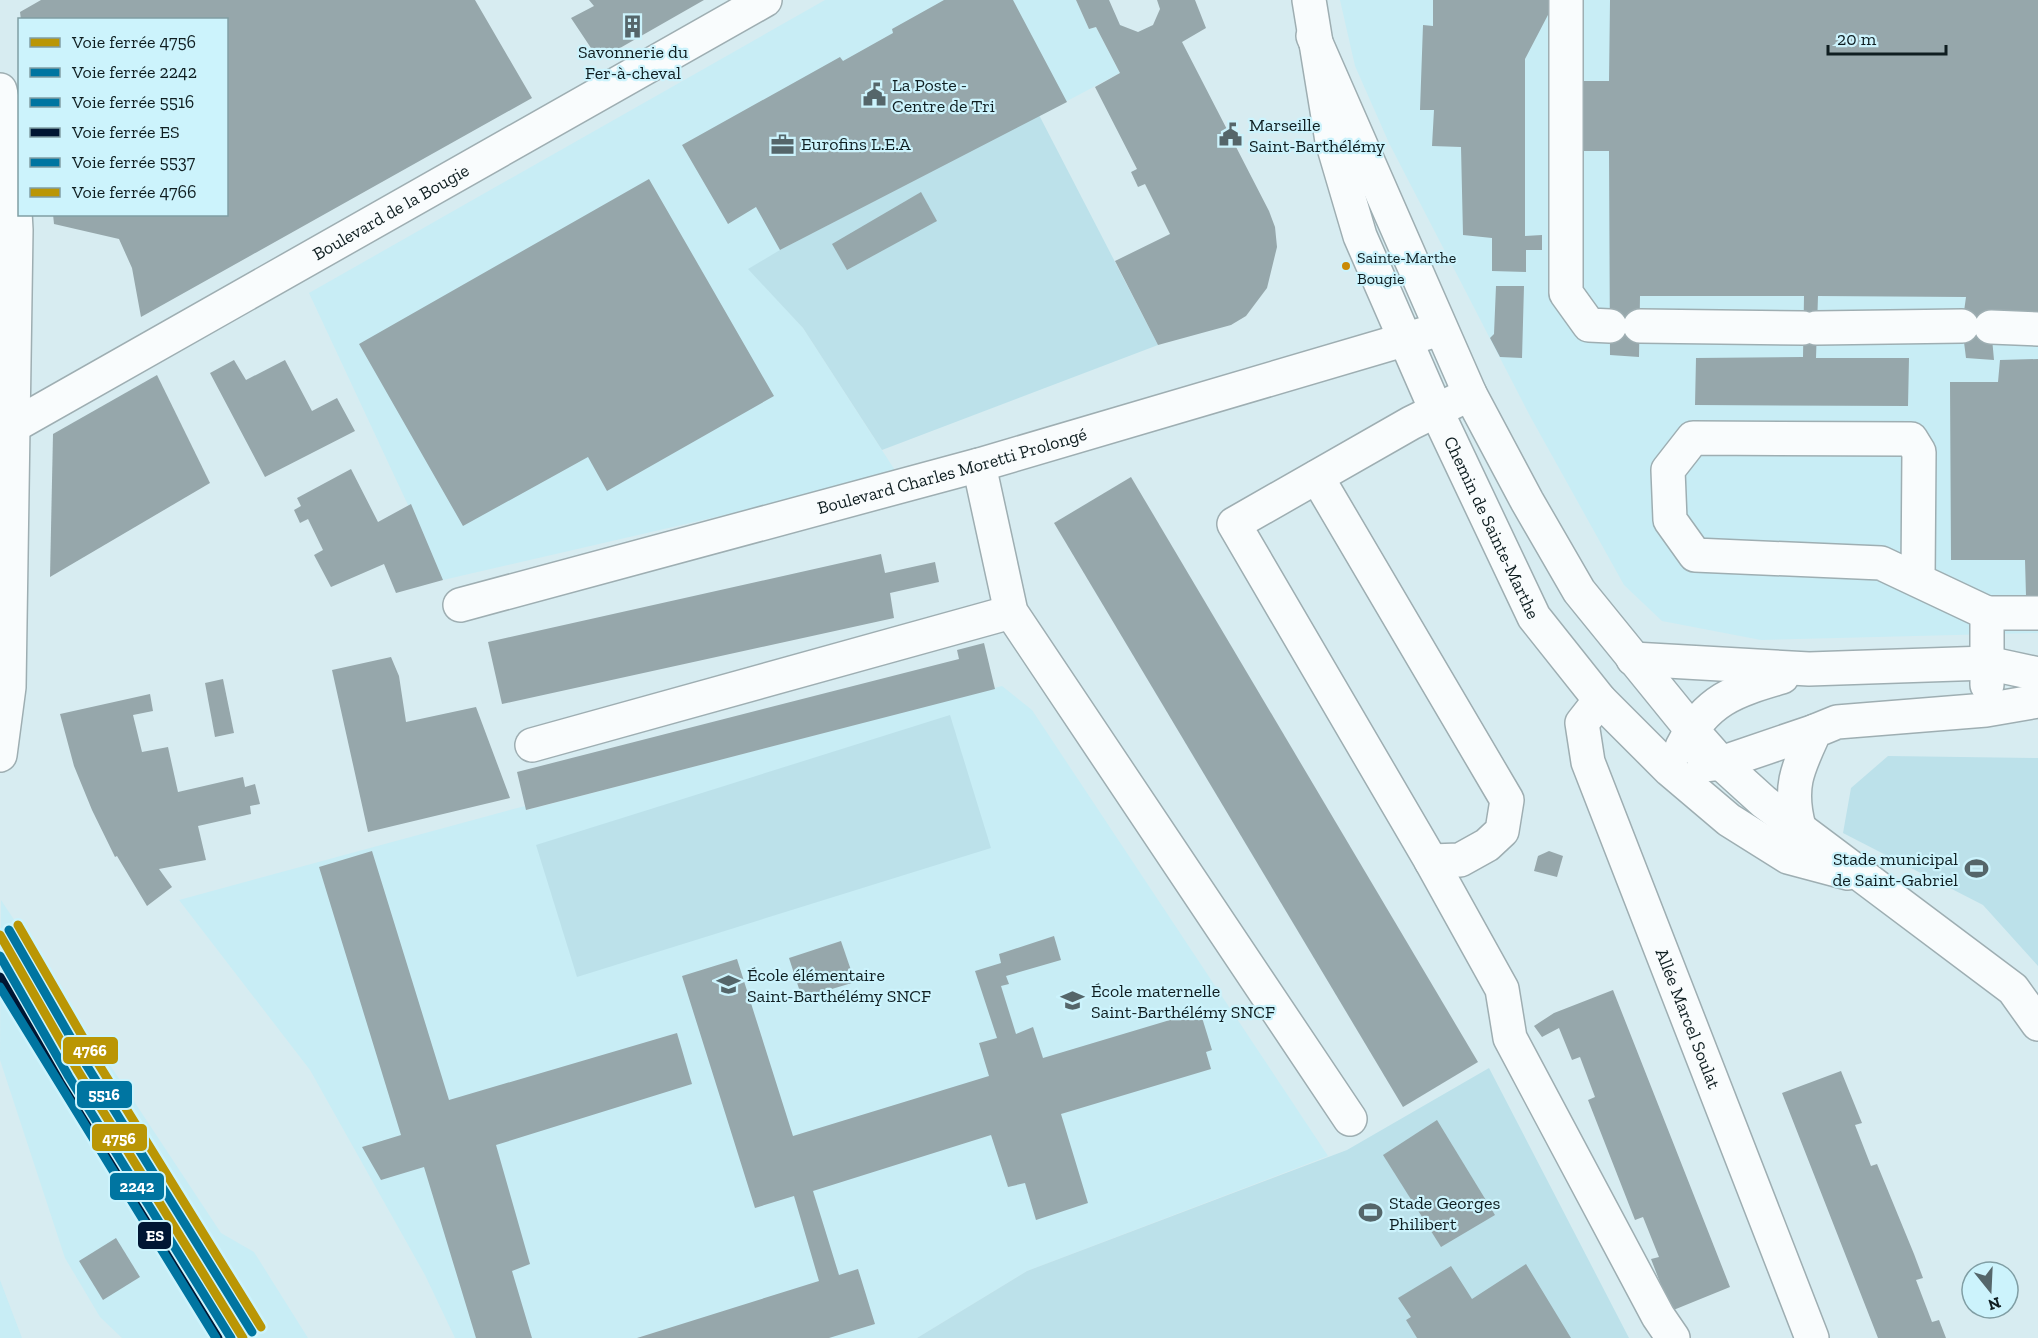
<svg xmlns="http://www.w3.org/2000/svg" width="2038" height="1338" font-family="'Zilla Slab',serif">
<rect width="100%" height="100%" fill="#d7ecf1"/>
<g fill="#c8edf5">
<polygon points="825,0 1076,0 1089,29 1096,27 1120,73 749,269 803,328 898,475 443,580 309,293"/>
<polygon points="1340,0 2038,0 2038,633 1761,640 1662,621 1624,585 1530,416 1389,143 1355,66"/>
<polygon points="1002,686 1032,710 1328,1156 1027,1271 917,1338 455,1338 425,1275 310,1070 179,900 525,806 527,810"/>
<polygon points="1,900 221,1233 254,1252 308,1338 122,1338 100,1317 65,1258 0,1060"/>
<polygon points="0,1280 22,1338 0,1338"/>
</g>
<g fill="#bce1ea">
<polygon points="1039,115 1158,345 882,450 803,328 748,269 780,250"/>
<polygon points="950,715 991,848 577,977 536,845"/>
<polygon points="1888,756 2038,758 2038,966 1983,905 1843,833 1851,788"/>
<polygon points="1489,1068 1629,1338 917,1338 1027,1271 1347,1150"/>
</g>
<g fill="#96a7ab">
<polygon points="41,0 475,0 532,98 141,317 132,268 119,239 54,224 53,214 226,214 226,20 21,20 20,12"/>
<polygon points="589,0 704,0 599,60 571,18 594,6"/>
<polygon points="944,0 1013,0 1067,102 780,250 756,207 728,224 682,145 840,57 843,61 893,33 892,29"/>
<polygon points="1076,0 1109,0 1120,25 1138,32 1153,25 1160,9 1157,0 1195,0 1206,28 1182,42 1269,211 1275,227 1277,247 1267,288 1246,316 1231,325 1158,345 1115,261 1170,234 1145,184 1138,187 1131,172 1137,169 1095,87 1120,73 1096,27 1089,29"/>
<polygon points="1433,0 1549,0 1549,13 1525,59 1525,236 1542,235 1542,250 1526,250 1526,272 1492,271 1492,238 1463,235 1461,147 1432,146 1434,110 1420,110 1423,25 1433,26"/>
<polygon points="1610,0 2038,0 2038,314 1991,327 1994,360 1966,358 1962,326 1966,297 1818,296 1816,358 1909,358 1908,406 1695,405 1696,358 1803,357 1804,296 1640,296 1639,357 1610,355 1609,151 1583,151 1584,81 1609,81"/>
<polygon points="649,179 774,396 607,491 588,457 463,526 359,344"/>
<polygon points="921,192 937,221 847,270 832,244"/>
<polygon points="1496,286 1524,286 1522,358 1500,357 1490,338 1494,334"/>
<polygon points="2038,359 2038,596 2026,596 2025,560 1951,560 1950,382 1998,382 2000,360"/>
<polygon points="234,360 246,380 285,360 312,411 337,398 355,431 265,477 210,373"/>
<polygon points="157,375 210,483 50,577 53,434"/>
<polygon points="351,469 378,522 411,504 443,580 396,593 384,564 331,587 314,555 323,550 308,519 300,523 294,510 301,506 297,498"/>
<polygon points="1131,477 1478,1062 1403,1107 1054,523"/>
<polygon points="881,554 885,573 935,562 939,582 890,593 894,618 502,704 488,642"/>
<polygon points="984,643 995,689 526,810 517,772 959,659 957,650"/>
<polygon points="391,657 399,676 406,722 476,707 510,798 368,832 332,670"/>
<polygon points="223,679 234,733 215,737 205,683"/>
<polygon points="150,694 153,711 133,715 142,752 168,747 178,792 243,777 245,787 255,784 260,804 250,806 251,814 198,826 206,860 159,869 172,887 147,906 117,856 115,857 92,810 74,766 60,714"/>
<polygon points="372,851 449,1100 677,1033 692,1084 496,1145 530,1264 512,1271 532,1338 476,1338 424,1167 381,1180 362,1147 401,1135 319,867"/>
<polygon points="1549,851 1563,856 1557,877 1534,871 1538,856"/>
<polygon points="1054,936 1061,960 1006,976 1009,984 1001,986 1016,1034 1033,1027 1043,1058 1200,1011 1212,1050 1206,1052 1211,1069 1061,1114 1088,1203 1036,1220 1025,1183 1008,1187 991,1135 813,1191 839,1275 858,1269 875,1324 829,1338 637,1338 819,1281 794,1196 755,1208 682,976 737,959 793,1136 989,1076 979,1043 997,1038 975,971 1001,963 999,954"/>
<polygon points="841,941 855,982 802,998 789,958"/>
<polygon points="1613,990 1730,1287 1671,1311 1651,1259 1659,1257 1643,1217 1635,1220 1588,1100 1595,1097 1580,1057 1572,1060 1559,1028 1542,1037 1534,1026 1554,1013"/>
<polygon points="1841,1071 1862,1123 1855,1125 1871,1166 1877,1164 1914,1254 1923,1278 1916,1280 1932,1322 1939,1320 1946,1338 1878,1338 1782,1093"/>
<polygon points="1437,1120 1495,1215 1441,1247 1383,1155"/>
<polygon points="116,1238 140,1277 103,1300 79,1261"/>
<polygon points="1526,1264 1571,1338 1417,1338 1406,1320 1411,1317 1398,1298 1451,1266 1472,1299"/>
</g>
<g fill="none" stroke-linecap="round" stroke-linejoin="round">
<defs>
<g id="minor">
<path id="s1" d="M 1309,0 L 1332,141 L 1360,236 L 1436,410 L 1534,617 L 1600,700 L 1670,770 L 1729,820 L 1788,857 L 1848,873"/>
<polyline points="1566,0 1566,293 1589,325 1610,326"/>
<polyline points="1313,36 1470,394 1527,501 1579,591 1691,729 1721,763 1764,802 2013,989 2038,1024"/>
<polyline points="0,90 11,140 16,230 9,687 0,755"/>
<polyline points="1640,326 1803,328"/>
<polyline points="1991,327 2038,329"/>
<polyline points="1816,328 1962,326"/>
<polyline points="1470,394 1411,423 1234,524 1431,861 1502,989 1510,1038 1658,1316 1673,1338"/>
<path id="s2" d="M 15,425 L 765,0"/>
<polyline points="979,465 1011,612 1350,1119"/>
<polyline points="1317,477 1507,800 1502,831 1487,845 1460,860 1431,861"/>
<polyline points="1918,579 1919,452 1911,439 1693,438 1668,470 1670,520 1695,555 1881,563 1987,613"/>
<path id="s3" d="M 460,605 L 979,465 L 1427,333"/>
<polyline points="1633,659 1809,669 1987,663 2038,674"/>
<polyline points="1987,685 1987,613 2038,613"/>
<path id="s4" d="M 1600,700 L 1582,723 L 1588,762 L 1812,1338"/>
<polyline points="532,745 1011,612"/>
<path d="M 1682,747 C 1706,700 1734,691 1782,677"/>
<polyline points="1704,765 1721,763 1815,731"/>
<path d="M 1799,827 C 1788,786 1798,768 1815,731 L 1837,722 L 1986,710 L 2038,701"/>
</g>
</defs>
<use href="#minor" stroke="#9eaeb2" stroke-width="36"/>
<use href="#minor" stroke="#f9fcfd" stroke-width="33"/>
<defs>
<polyline id="rail-1" points="0,935 78,1071 243,1338"/>
<polyline id="rail-2" points="0,956 69,1077 231,1338"/>
<polyline id="rail-3" points="9,930 87,1066 252,1332"/>
<polyline id="rail-4" points="0,977 60,1082 218,1338"/>
<polyline id="rail-5" points="0,987 216,1338"/>
<polyline id="rail-6" points="18,925 96,1060 261,1327"/>
</defs>
<use href="#rail-1" stroke="#ccf3fc" stroke-width="14"/>
<use href="#rail-2" stroke="#ccf3fc" stroke-width="14"/>
<use href="#rail-3" stroke="#ccf3fc" stroke-width="14"/>
<use href="#rail-4" stroke="#ccf3fc" stroke-width="14"/>
<use href="#rail-5" stroke="#ccf3fc" stroke-width="14"/>
<use href="#rail-6" stroke="#ccf3fc" stroke-width="14"/>
<use href="#rail-1" stroke="#ba9605" stroke-width="9"/>
<use href="#rail-2" stroke="#0075a1" stroke-width="9"/>
<use href="#rail-3" stroke="#0075a1" stroke-width="9"/>
<use href="#rail-4" stroke="#011633" stroke-width="9"/>
<use href="#rail-5" stroke="#0075a1" stroke-width="9"/>
<use href="#rail-6" stroke="#ba9605" stroke-width="9"/>
</g>
<defs>
<symbol id="building-bare" viewBox="-9 -9 18 18"><path d="M-4-6H4V6H1V3H-1V6H-4ZM-2.5-4.3h1.7v1.8h-1.7ZM.8-4.3h1.7v1.8H.8ZM-2.5-1h1.7V.8h-1.7ZM.8-1h1.7V.8H.8Z" fill="#55666a" stroke="#ccf3fc" stroke-width="2.5" paint-order="stroke"/></symbol>
<symbol id="civic-bare" viewBox="-9 -9 18 18"><path d="M-.6-6.5H3V-4.5H.6V-3L4-1V1h2V6H-6V1h2V-1L-.6-3ZM-1.2 2.5V6h2.4V2.5Z" fill="#55666a" stroke="#ccf3fc" stroke-width="2.5" paint-order="stroke"/></symbol>
<symbol id="office-bare" viewBox="-9 -9 18 18"><path d="M-6-3h4V-5.5h4V-3h4V5H-6ZM-1-4.5V-3h2v-1.5ZM-6 0V1H6V0Z" fill="#55666a" stroke="#ccf3fc" stroke-width="2.5" paint-order="stroke"/></symbol>
<symbol id="stadium-bare" viewBox="-9 -9 18 18"><path d="M0-5a6.5 5 0 1 0 0 10a6.5 5 0 1 0 0-10ZM-3.5-1.8h7v3.6h-7Z" fill="#55666a" stroke="#ccf3fc" stroke-width="2.5" paint-order="stroke"/></symbol>
<symbol id="school-bare" viewBox="-9 -9 18 18"><path d="M0-5L7-2L0 1L-7-2ZM-4 1L0 2.5L4 1V4Q0 6-4 4Z" fill="#55666a" stroke="#ccf3fc" stroke-width="2.5" paint-order="stroke"/></symbol>
</defs>
<g fill-rule="evenodd">
<use href="#building-bare" x="616" y="10" width="33" height="33"/>
<use href="#civic-bare" x="858" y="78" width="33" height="33"/>
<use href="#civic-bare" x="1214" y="118" width="33" height="33"/>
<use href="#office-bare" x="766" y="128" width="33" height="33"/>
<use href="#stadium-bare" x="1960" y="852" width="33" height="33"/>
<use href="#school-bare" x="712" y="968" width="33" height="33"/>
<use href="#school-bare" x="1056" y="984" width="33" height="33"/>
<use href="#stadium-bare" x="1354" y="1196" width="33" height="33"/>
</g>
<circle fill="#c98b07" stroke="#ccf3fc" stroke-width="2" cx="1346" cy="266" r="5"/>
<g text-anchor="middle" stroke-width="4.5" stroke-linejoin="round" paint-order="stroke">
<g font-size="16" fill="#0f1e21" stroke="#ccf3fc" text-anchor="start">
<text x="1357" y="263">Sainte-Marthe<tspan x="1357" dy="21">Bougie</tspan></text>
</g>
<g font-size="18" fill="#0f1e21" stroke="#ccf3fc" text-anchor="start">
<text x="633" y="58" text-anchor="middle">Savonnerie du<tspan x="633" dy="21">Fer-à-cheval</tspan></text>
<text x="892" y="91">La Poste -<tspan x="892" dy="21">Centre de Tri</tspan></text>
<text x="1249" y="131">Marseille<tspan x="1249" dy="21">Saint-Barthélémy</tspan></text>
<text x="801" y="150">Eurofins L.E.A</text>
<text x="1958" y="865" text-anchor="end">Stade municipal<tspan x="1958" dy="21">de Saint-Gabriel</tspan></text>
<text x="747" y="981">École élémentaire<tspan x="747" dy="21">Saint-Barthélémy SNCF</tspan></text>
<text x="1091" y="997">École maternelle<tspan x="1091" dy="21">Saint-Barthélémy SNCF</tspan></text>
<text x="1389" y="1209">Stade Georges<tspan x="1389" dy="21">Philibert</tspan></text>
</g>
<g font-size="18" fill="#0f1e21" stroke="#ccf3fc">
<text dy="6" stroke="none"><textPath href="#s2" startOffset="432">Boulevard de la Bougie</textPath></text>
<text dy="6" stroke="none"><textPath href="#s3" startOffset="510">Boulevard Charles Moretti Prolongé</textPath></text>
<text dy="6" stroke="none"><textPath href="#s1" startOffset="562">Chemin de Sainte-Marthe</textPath></text>
<text dy="6" stroke="none"><textPath href="#s4" startOffset="344">Allée Marcel Soulat</textPath></text>
</g>
</g>
<g stroke="#ccf3fc" stroke-width="2">
<rect x="62" y="1036" width="57" height="29" rx="6" fill="#ba9605"/>
<rect x="76" y="1080" width="57" height="29" rx="6" fill="#0075a1"/>
<rect x="91" y="1123" width="57" height="29" rx="6" fill="#ba9605"/>
<rect x="109" y="1172" width="56" height="29" rx="6" fill="#0075a1"/>
<rect x="137" y="1221" width="35" height="29" rx="6" fill="#011633"/>
</g>
<g font-size="16" text-anchor="middle" font-weight="bold" fill="#fff">
<text x="90" y="1056">4766</text>
<text x="104" y="1100">5516</text>
<text x="119" y="1144">4756</text>
<text x="137" y="1192">2242</text>
<text x="155" y="1241">ES</text>
</g>
<rect x="18" y="18" width="210" height="198" fill="#ccf3fc" stroke="#809ea4" stroke-width="1.5"/>
<rect x="30" y="38" width="30" height="9" fill="#ba9605" stroke="#809ea4" stroke-width="1.5"/>
<text x="72" y="48" font-size="18" fill="#0f1e21">Voie ferrée 4756</text>
<rect x="30" y="68" width="30" height="9" fill="#0075a1" stroke="#809ea4" stroke-width="1.5"/>
<text x="72" y="78" font-size="18" fill="#0f1e21">Voie ferrée 2242</text>
<rect x="30" y="98" width="30" height="9" fill="#0075a1" stroke="#809ea4" stroke-width="1.5"/>
<text x="72" y="108" font-size="18" fill="#0f1e21">Voie ferrée 5516</text>
<rect x="30" y="128" width="30" height="9" fill="#011633" stroke="#809ea4" stroke-width="1.5"/>
<text x="72" y="138" font-size="18" fill="#0f1e21">Voie ferrée ES</text>
<rect x="30" y="158" width="30" height="9" fill="#0075a1" stroke="#809ea4" stroke-width="1.5"/>
<text x="72" y="168" font-size="18" fill="#0f1e21">Voie ferrée 5537</text>
<rect x="30" y="188" width="30" height="9" fill="#ba9605" stroke="#809ea4" stroke-width="1.5"/>
<text x="72" y="198" font-size="18" fill="#0f1e21">Voie ferrée 4766</text>
<g transform="translate(1990 1290) rotate(162)"><circle r="28" fill="#ccf3fc" stroke="#809ea4" stroke-width="1.5"/>
<path d="M0-4.5L10 22L0 15L-10 22Z" fill="#55666a"/>
<text y="-9" font-size="16" font-weight="bold" text-anchor="middle" fill="#0f1e21">N</text>
</g>
<path d="M1828 45v9h118v-9" fill="none" stroke="#0f1e21" stroke-width="3"/>
<text x="1837" y="45" font-size="18" fill="#0f1e21" stroke="#ccf3fc" stroke-width="4.5" paint-order="stroke">20 m</text>
</svg>
